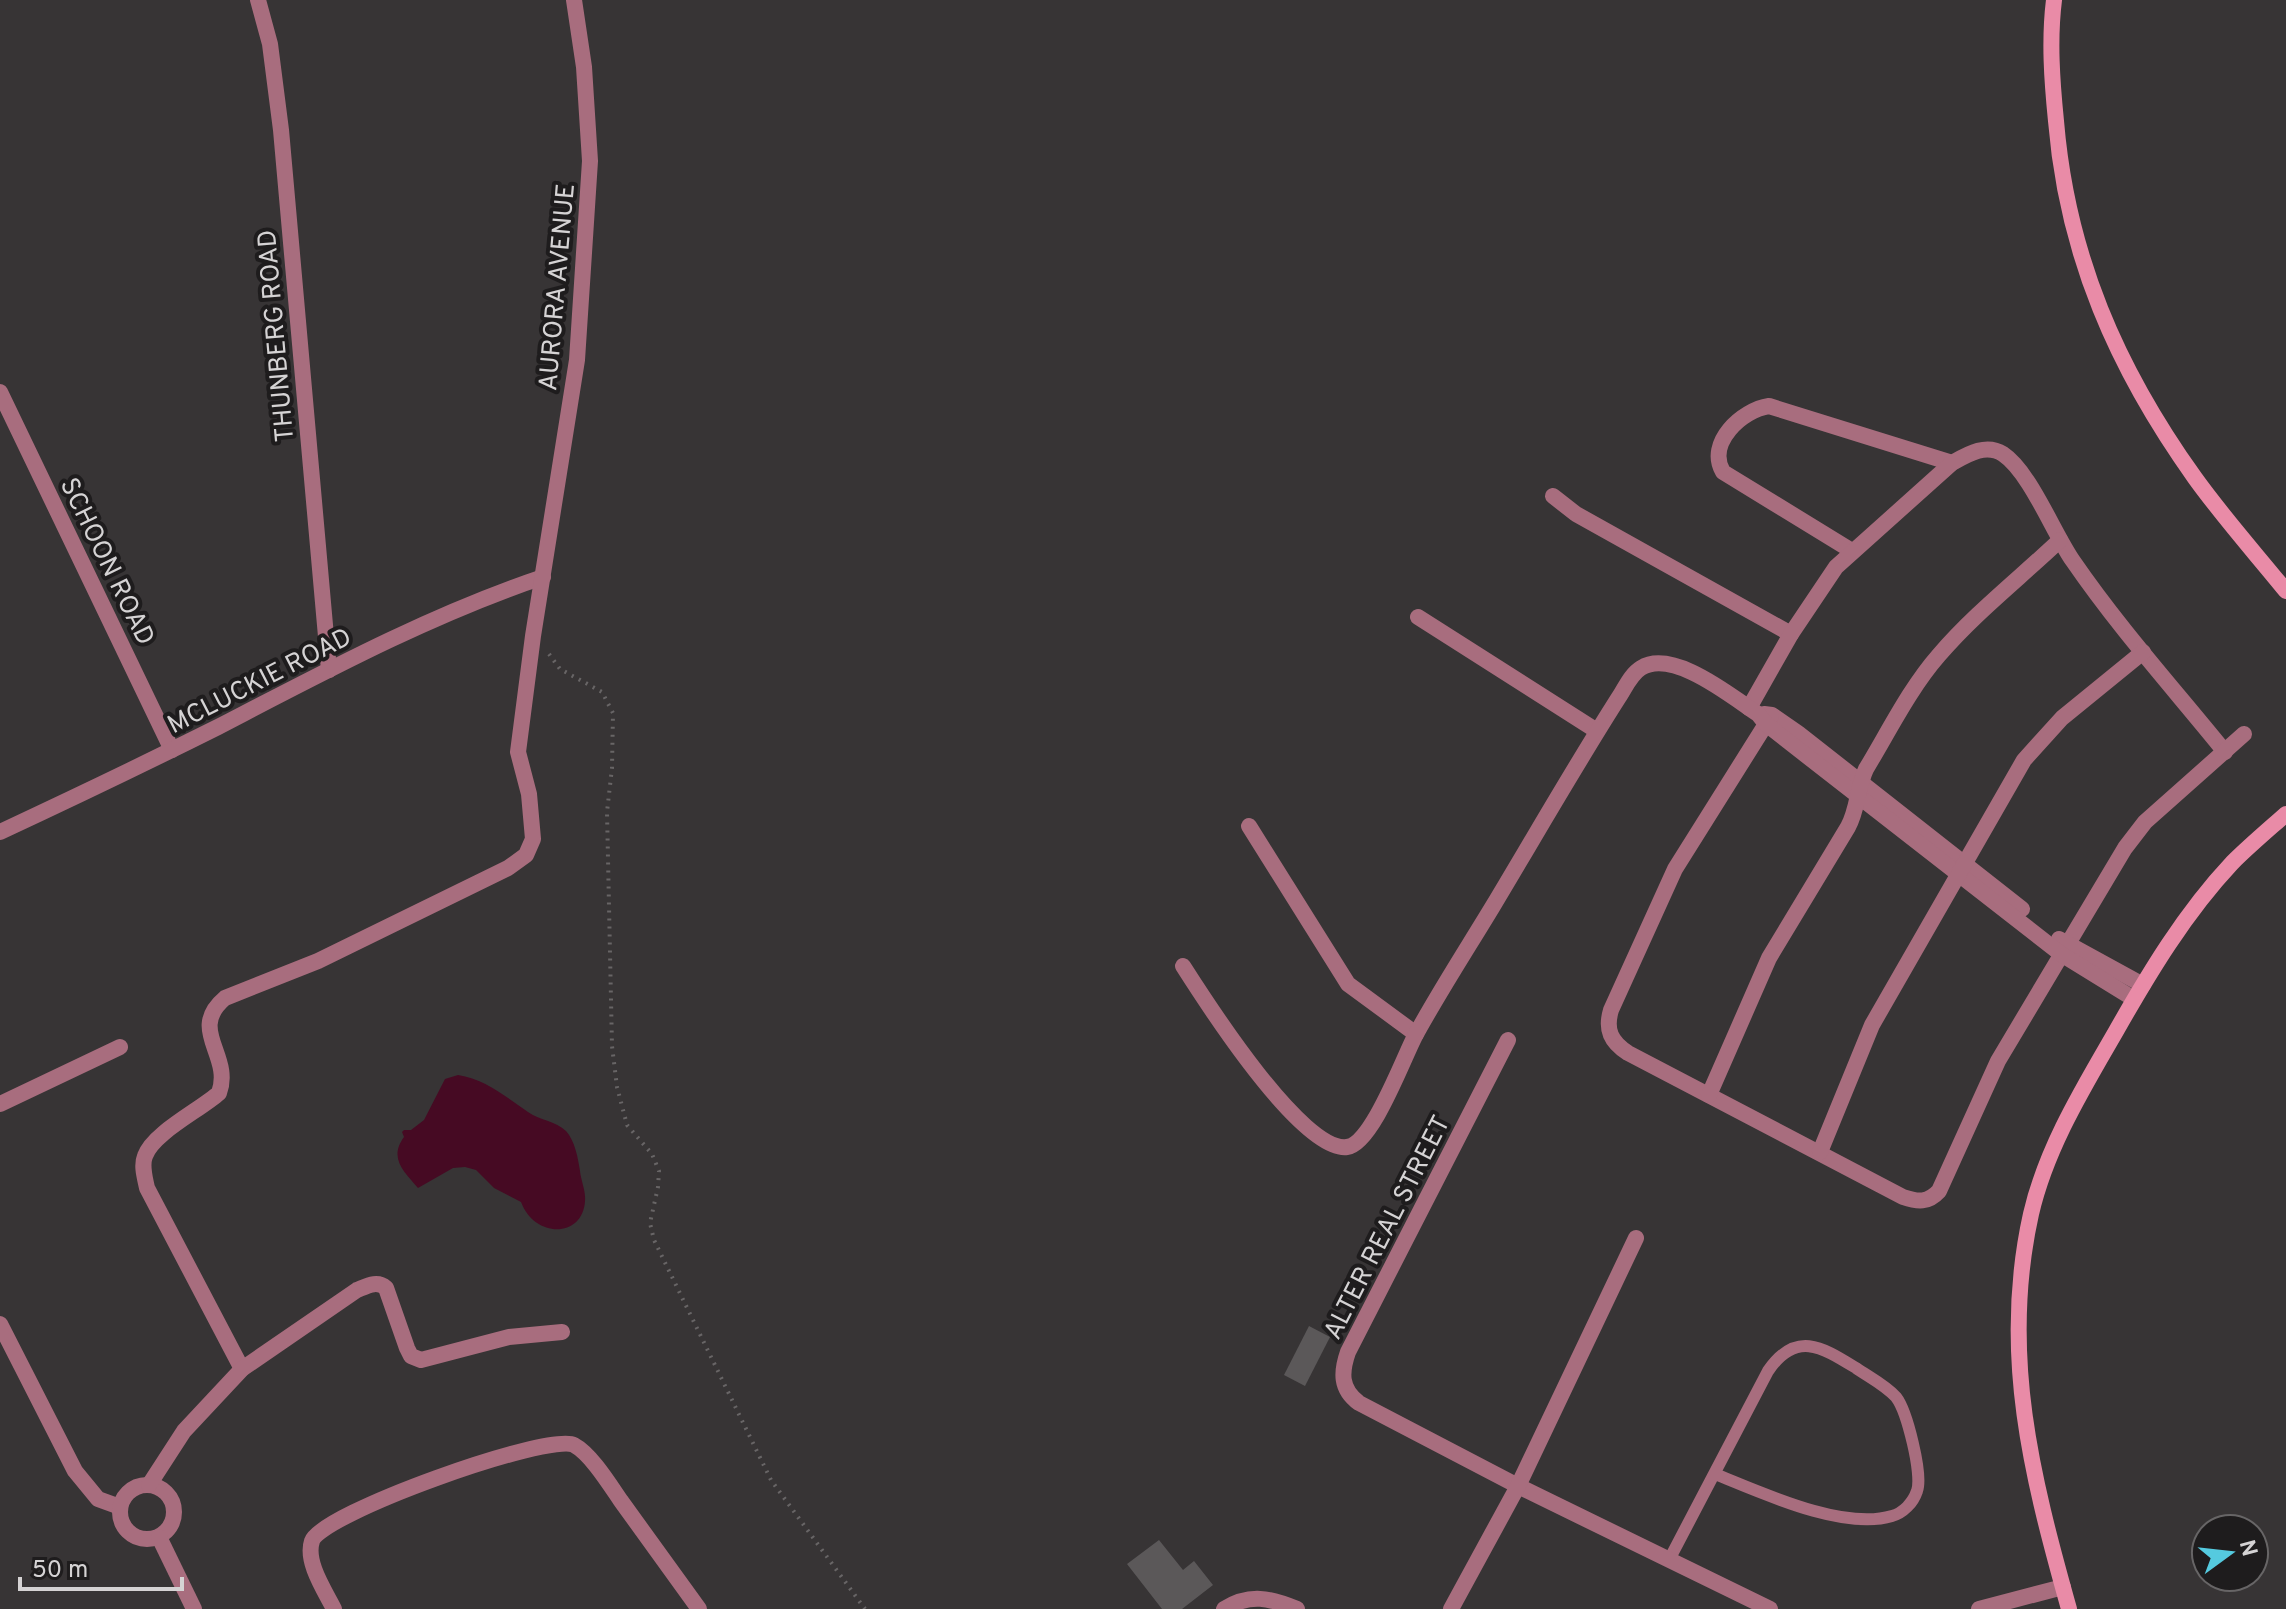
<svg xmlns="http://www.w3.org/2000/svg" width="2286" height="1609" font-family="Overpass,sans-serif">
<rect width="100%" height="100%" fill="#373435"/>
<path fill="#460a23" d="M 458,1075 C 485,1079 506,1097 528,1112 C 539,1120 556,1121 566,1131 C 575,1141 578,1158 580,1171 C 581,1181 586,1191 585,1201 C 583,1238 535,1239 521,1202 L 494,1188 L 476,1170 L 465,1167 L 453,1168 L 418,1188 C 405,1172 388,1159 404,1137 L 402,1132 L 404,1130 L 411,1130 L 424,1120 L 445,1079 Z"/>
<g fill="#5b5859">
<polygon points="1309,1326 1330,1337 1305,1386 1284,1375"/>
<polygon points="1159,1540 1183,1570 1194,1561 1213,1585 1182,1609 1162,1609 1127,1564"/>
</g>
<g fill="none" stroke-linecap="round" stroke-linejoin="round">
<polyline stroke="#686566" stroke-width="4" stroke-dasharray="2 6" stroke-linecap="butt" points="549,654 560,669 602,692 613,713 612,768 607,812 612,1046 617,1087 627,1125 652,1154 659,1171 658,1187 650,1223 654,1240 771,1480 865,1609"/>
<path stroke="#a86d7e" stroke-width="12" d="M 1669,1560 L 1768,1371 C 1796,1330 1822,1347 1856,1368 C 1869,1377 1885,1385 1896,1397 C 1907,1411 1923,1475 1917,1491 C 1913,1503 1903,1513 1892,1516 C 1843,1531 1760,1492 1715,1474"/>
<g stroke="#a86d7e" stroke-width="16">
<polyline points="258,0 270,44 281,130 329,670"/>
<polyline points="0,392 172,750"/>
<polyline points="1553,496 1576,514 1791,634"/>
<path d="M 1852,551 L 1723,472 C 1706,443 1742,410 1769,406 L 1952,463"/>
<polyline points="1418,617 1597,731"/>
<path d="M 1749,708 L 1791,634 L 1836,567 L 1952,463 C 1968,454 1986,443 2003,454 C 2030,472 2054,534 2073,561 C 2119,628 2174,689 2225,752"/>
<polyline points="1764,714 1772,715 1798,733 2022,909"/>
<path d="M 1771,716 L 1675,869 L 1611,1010 C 1605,1030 1611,1042 1628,1053 L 1903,1197 C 1918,1202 1928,1203 1939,1191 L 1998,1061 L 2125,848 L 2145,822 L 2244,734"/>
<polyline points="1249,826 1348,984 1416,1034"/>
<path d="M 0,832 C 73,798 146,763 218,727 C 324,672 430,615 543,577"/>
<polyline points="2059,939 2143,985"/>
<path d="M 1183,966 C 1206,1002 1302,1153 1347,1147 C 1372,1144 1403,1059 1415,1036 C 1439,992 1467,949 1493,906 C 1535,836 1575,766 1619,697 C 1625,688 1631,674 1641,668 C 1673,648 1732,697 1758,714 L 1766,724 L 1789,742 L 2061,954 L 2134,999"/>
<path d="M 1508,1040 L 1348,1352 C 1341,1372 1340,1389 1359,1403 L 1518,1486 L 1770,1609"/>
<path d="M 1709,1095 L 1769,958 L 1848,827 C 1858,809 1857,788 1866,769 C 1889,731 1910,688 1939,655 C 1975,613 2020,578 2060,540"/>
<polyline points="0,1104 120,1047"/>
<polyline points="1820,1152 1872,1025 2024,760 2062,718 2143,652"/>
<polyline points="0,1324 75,1471 98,1499 120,1507"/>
<path d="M 242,1369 L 147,1188 C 145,1178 141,1166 145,1156 C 153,1133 200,1110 219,1093 C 233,1055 187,1030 225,998 L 318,961 L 508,868 L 526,855 L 533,839 L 529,794 L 518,752 L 533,636 L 577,360 L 590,161 L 584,67 L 574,0"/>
<circle cx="147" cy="1512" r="27"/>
<path d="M 149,1485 L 184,1431 L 242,1369 L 357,1290 C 367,1286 377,1280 386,1288 L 407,1348 L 411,1356 L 421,1360 L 509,1337 L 562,1332"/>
<polyline points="159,1537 194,1609"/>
<path d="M 334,1609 C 325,1591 305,1562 312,1541 C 320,1514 549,1432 574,1445 C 591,1454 610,1485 621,1501 C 647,1537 673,1573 699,1609"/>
<path d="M 1224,1609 C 1250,1593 1270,1598 1297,1609"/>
<polyline points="1451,1609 1518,1486 1636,1238"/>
<polyline points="1979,1609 2063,1587"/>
</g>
<g stroke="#e98ba7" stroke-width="16">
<path d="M 2054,0 C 2049,40 2052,81 2056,121 C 2067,255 2117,369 2195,478 C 2223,517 2256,554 2286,591"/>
<path d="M 2069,1609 C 2032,1477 2000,1353 2031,1214 C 2046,1149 2082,1090 2115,1033 C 2149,973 2185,913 2232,863 C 2249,846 2268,830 2286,814"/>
</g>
</g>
<g text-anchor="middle" stroke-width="8" stroke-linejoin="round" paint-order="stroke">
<g font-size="26" fill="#d5d3d4" stroke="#1e1c1d">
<text transform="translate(556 287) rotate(-85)" y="9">AURORA AVENUE</text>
<text transform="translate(275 336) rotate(-95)" y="9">THUNBERG ROAD</text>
<text transform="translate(108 561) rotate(64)" y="9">SCHOON ROAD</text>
<text transform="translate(259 680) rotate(-27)" y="9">MCLUCKIE ROAD</text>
<text transform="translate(1386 1227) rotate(-63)" y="9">ALTER REAL STREET</text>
</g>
</g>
<g transform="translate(2230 1553) rotate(75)"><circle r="38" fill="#1e1c1d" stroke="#676566" stroke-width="2"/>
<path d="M0-6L14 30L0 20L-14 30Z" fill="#55cadf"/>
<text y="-12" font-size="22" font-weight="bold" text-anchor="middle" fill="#d5d3d4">N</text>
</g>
<path d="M20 1577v12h162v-12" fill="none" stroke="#d5d3d4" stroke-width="4"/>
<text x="32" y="1577" font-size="24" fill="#d5d3d4" stroke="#1e1c1d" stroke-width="6" paint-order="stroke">50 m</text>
</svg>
